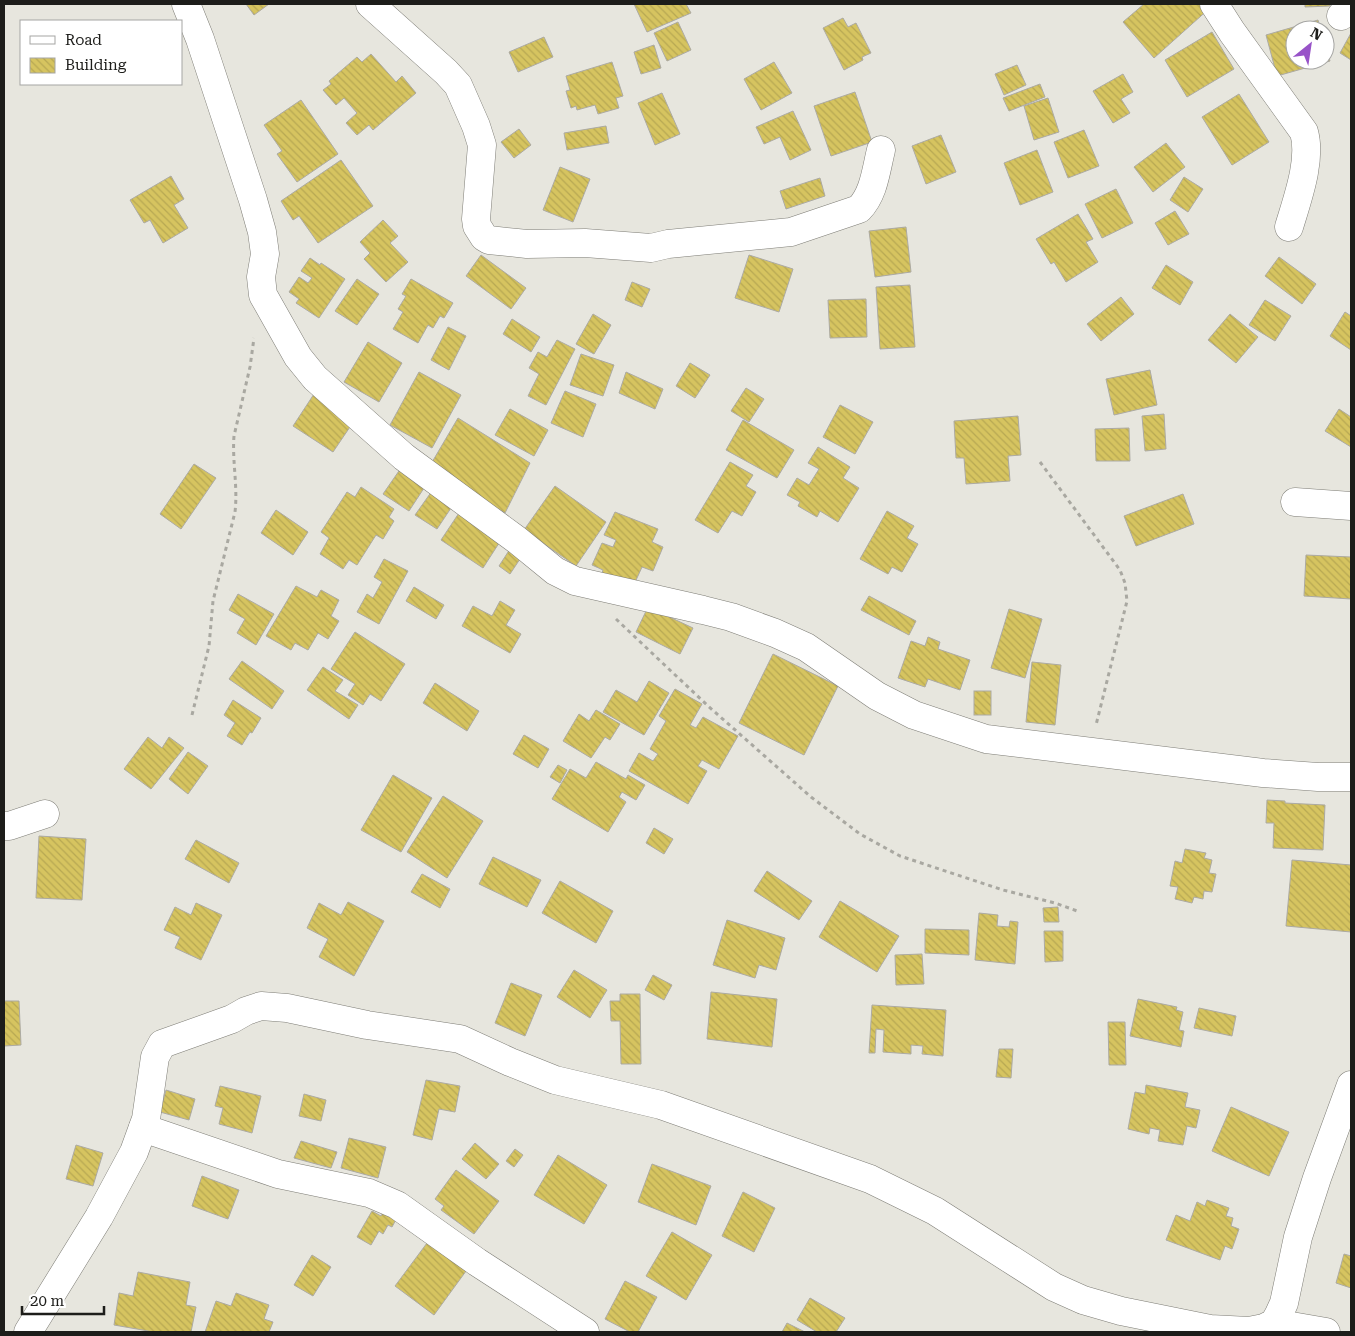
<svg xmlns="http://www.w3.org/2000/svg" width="1355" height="1336" font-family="'Roboto Serif',serif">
<defs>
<pattern id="building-back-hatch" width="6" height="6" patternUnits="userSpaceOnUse" patternTransform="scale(1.25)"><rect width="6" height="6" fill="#d6c460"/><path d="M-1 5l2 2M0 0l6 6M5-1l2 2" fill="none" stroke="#b7a853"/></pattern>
</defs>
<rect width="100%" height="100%" fill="#e7e6de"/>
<g fill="url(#building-back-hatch)" stroke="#acaaa3">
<polygon points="246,4 269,4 254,15"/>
<polygon points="634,4 686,4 691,13 647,32"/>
<polygon points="1144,4 1208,4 1211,7 1154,58 1123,22"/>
<polygon points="1305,4 1330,4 1330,6 1305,7"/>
<polygon points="843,18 848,27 856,23 871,53 862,57 863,60 844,70 823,28"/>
<polygon points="1318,20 1321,30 1295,30 1295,60 1325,60 1325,44 1330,61 1277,76 1266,35"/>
<polygon points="678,22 691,50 667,61 654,33"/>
<polygon points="1212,32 1234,69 1187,97 1165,60"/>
<polygon points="1351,33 1351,60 1340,53"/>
<polygon points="544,37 553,57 518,72 509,52"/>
<polygon points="654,45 661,68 641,74 634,52"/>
<polygon points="371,54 396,82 402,76 416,93 373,130 369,125 357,135 346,123 357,113 344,98 336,105 323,90 331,84 329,81 357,57 362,62"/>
<polygon points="612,62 623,96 616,98 619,108 598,114 595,105 577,110 576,106 571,108 566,91 570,90 566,76"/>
<polygon points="774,62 792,93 761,110 744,79"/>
<polygon points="1017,65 1026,85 1004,95 995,74"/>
<polygon points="1123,74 1133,92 1121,99 1130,113 1113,123 1093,91"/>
<polygon points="1040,84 1045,97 1009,111 1003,98"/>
<polygon points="855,92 872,142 831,156 814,106"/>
<polygon points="662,93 680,134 655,145 638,103"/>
<polygon points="1239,94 1269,142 1232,165 1202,117"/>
<polygon points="1048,98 1059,132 1034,140 1024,106"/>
<polygon points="301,100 338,154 297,182 277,154 282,151 264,125"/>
<polygon points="793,111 811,150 790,160 780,137 764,144 756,127"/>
<polygon points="606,126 609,143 567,150 564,133"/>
<polygon points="519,129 531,145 514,158 501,142"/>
<polygon points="1084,130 1099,166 1068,178 1054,142"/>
<polygon points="941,135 956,172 926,184 912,146"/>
<polygon points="1166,143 1185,167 1153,192 1134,167"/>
<polygon points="1037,150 1053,192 1020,205 1004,163"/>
<polygon points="341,160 373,206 318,243 299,216 293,220 281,201"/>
<polygon points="560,167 590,179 573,222 543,210"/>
<polygon points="171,176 184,199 174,205 188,228 163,243 150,220 144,223 130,200"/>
<polygon points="1184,177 1203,189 1188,212 1170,200"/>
<polygon points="820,178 825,196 786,209 780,191"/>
<polygon points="1116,189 1133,223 1102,238 1085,204"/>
<polygon points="1175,211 1189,234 1168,245 1155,223"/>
<polygon points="1078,214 1093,239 1086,242 1098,262 1066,282 1054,262 1051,264 1036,239"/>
<polygon points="383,220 398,236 390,243 408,262 386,282 364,259 370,253 360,242"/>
<polygon points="906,227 911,272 875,277 869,231"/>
<polygon points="481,255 526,288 511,309 466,276"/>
<polygon points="749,255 793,269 779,312 735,298"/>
<polygon points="1279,257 1316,284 1302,304 1265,276"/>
<polygon points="310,258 320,265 321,263 345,279 319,318 296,303 299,299 289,292 299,277 308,283 312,278 301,271"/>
<polygon points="1166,265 1193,282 1180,305 1152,288"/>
<polygon points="357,279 379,294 357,325 335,311"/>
<polygon points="411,279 453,303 444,318 440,316 433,328 428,325 418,343 393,329 403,312 398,309 406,296 402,294"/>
<polygon points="632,282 650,289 642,307 625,300"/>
<polygon points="910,285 915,347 880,349 876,287"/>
<polygon points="1121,297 1134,314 1101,341 1087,324"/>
<polygon points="866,299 867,337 830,338 828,300"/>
<polygon points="1265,300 1291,316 1275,341 1249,325"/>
<polygon points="1345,312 1351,316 1351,350 1330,336"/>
<polygon points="593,314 611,325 594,354 576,344"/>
<polygon points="1230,314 1258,337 1236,363 1208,340"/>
<polygon points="512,319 540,337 531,352 503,334"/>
<polygon points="448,327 466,336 449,370 431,360"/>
<polygon points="557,340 575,349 546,405 528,396 539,374 529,368 538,352 547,357"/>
<polygon points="368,342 402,363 379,402 344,382"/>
<polygon points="581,354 614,365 603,396 570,385"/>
<polygon points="690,363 710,375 695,398 676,386"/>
<polygon points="1150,370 1157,405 1114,415 1106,379"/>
<polygon points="419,372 461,395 432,448 390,425"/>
<polygon points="626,372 663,389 655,409 619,393"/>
<polygon points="746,388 764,399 749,422 731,411"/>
<polygon points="565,391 596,404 583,437 551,423"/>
<polygon points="314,394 354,421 333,452 293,426"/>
<polygon points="840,405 873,422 855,454 823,437"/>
<polygon points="510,409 548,430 534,456 495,435"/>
<polygon points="1339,409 1351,417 1351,447 1325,431"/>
<polygon points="1164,414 1166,449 1145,451 1142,416"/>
<polygon points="1018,416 1021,455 1008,456 1010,481 966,484 964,458 956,458 954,421"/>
<polygon points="458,418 530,463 505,513 428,469"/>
<polygon points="743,420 794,450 777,478 726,450"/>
<polygon points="1129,428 1130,461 1096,461 1095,429"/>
<polygon points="818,447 850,467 843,478 859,488 838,522 820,511 817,517 798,506 800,502 787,495 797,478 809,485 819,469 808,463"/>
<polygon points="730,462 753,475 746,486 756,492 742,516 732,511 718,533 695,520"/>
<polygon points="194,464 216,478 181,529 160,514"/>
<polygon points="401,468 426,485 409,511 383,494"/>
<polygon points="555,486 606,522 576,566 524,530"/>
<polygon points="361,487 394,509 389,517 394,521 383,539 376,535 357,565 349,560 343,569 320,554 329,538 321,532 347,492 355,497"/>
<polygon points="432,491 453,505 437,529 415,515"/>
<polygon points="1183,494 1194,524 1136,546 1124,516"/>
<polygon points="276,510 308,532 293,555 261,533"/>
<polygon points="887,511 914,526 907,538 918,544 902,572 892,567 888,574 860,559"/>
<polygon points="615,512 658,529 652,542 663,547 653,571 642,567 632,589 601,576 603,570 592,565 602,543 613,547 616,540 604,535"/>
<polygon points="459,513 501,540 483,568 441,540"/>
<polygon points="510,549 522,556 510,574 499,566"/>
<polygon points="1306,555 1351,557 1351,599 1304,596"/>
<polygon points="384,559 408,571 379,624 357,612 367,594 373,598 382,582 374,577"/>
<polygon points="296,586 317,597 321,590 339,600 331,616 339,621 328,639 318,633 308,650 295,643 291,650 266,636"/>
<polygon points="414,587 444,605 436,619 406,601"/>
<polygon points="238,594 274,614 256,645 237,633 245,619 229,610"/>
<polygon points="869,596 916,621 909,635 861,610"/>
<polygon points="500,601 515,610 506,625 521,634 510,653 462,626 473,606 492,616"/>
<polygon points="648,607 693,628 680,654 636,632"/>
<polygon points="1009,609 1042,619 1025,678 991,668"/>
<polygon points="355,632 405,664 381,701 370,694 363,705 348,695 355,684 331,669"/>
<polygon points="928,637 940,642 938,649 970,660 960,690 928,679 925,687 898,678 911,641 925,646"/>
<polygon points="773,654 838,686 804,755 739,723"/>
<polygon points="242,661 284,691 272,709 229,679"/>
<polygon points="1032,662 1061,665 1055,725 1026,722"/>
<polygon points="323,667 343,680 335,691 358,705 349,719 307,690"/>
<polygon points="649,681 669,693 644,735 603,712 616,690 637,702"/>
<polygon points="435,683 479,711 467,731 423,703"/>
<polygon points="675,689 702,704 690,725 696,728 703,717 738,736 719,769 702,760 698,766 707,771 688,804 629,771 639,753 653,761 658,754 650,749 666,721 659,716"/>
<rect x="974" y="691" width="17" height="24"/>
<polygon points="233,700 261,718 252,733 250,732 242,745 227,736 235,723 224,715"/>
<polygon points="596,710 620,724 610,740 605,737 591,758 563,741 579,714 589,721"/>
<polygon points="524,735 549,749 538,768 513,754"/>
<polygon points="148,737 162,748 169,737 184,748 151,789 124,769"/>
<polygon points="188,752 208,766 188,794 169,779"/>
<polygon points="596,762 626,779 628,775 645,785 636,800 622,792 619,797 626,802 608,832 552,799 570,769 586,778"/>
<polygon points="558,765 567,770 560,783 550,777"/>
<polygon points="393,775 432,798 401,852 361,830"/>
<polygon points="443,796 483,821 447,878 407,852"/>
<polygon points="1267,800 1285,801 1285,803 1325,805 1323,850 1273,848 1274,823 1266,823"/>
<polygon points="654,828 673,839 664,854 646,843"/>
<polygon points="39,836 86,839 82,900 36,898"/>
<polygon points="196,840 239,863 229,883 185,859"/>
<polygon points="1185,849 1206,853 1204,858 1212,860 1209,873 1216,874 1212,892 1204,891 1203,899 1194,897 1192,903 1175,899 1178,887 1170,886 1175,861 1182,863"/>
<polygon points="493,857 541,880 527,907 479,884"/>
<polygon points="1292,860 1351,865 1351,932 1286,926"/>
<polygon points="767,871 812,901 799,920 754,891"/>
<polygon points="422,874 450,889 440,908 411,892"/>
<polygon points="560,881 613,911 596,943 542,913"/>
<polygon points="840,901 899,936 877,972 819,937"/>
<polygon points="348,902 384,921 354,976 319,957 328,939 307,928 319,903 341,915"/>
<polygon points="196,903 222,915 201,960 175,948 180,937 164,930 175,907 191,915"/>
<polygon points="1058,907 1059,922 1044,922 1043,908"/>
<polygon points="979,913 998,915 997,926 1009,927 1010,921 1018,922 1015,964 975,960"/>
<polygon points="727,920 785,938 776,970 759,965 755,978 713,965"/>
<polygon points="925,929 969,930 969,955 925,953"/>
<polygon points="1044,931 1063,931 1063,961 1045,962"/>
<polygon points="922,954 924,984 896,985 895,955"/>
<polygon points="574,970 607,990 590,1018 557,997"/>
<polygon points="653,975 672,985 664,1000 645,990"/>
<polygon points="511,983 542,995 525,1036 495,1023"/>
<polygon points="711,992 777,999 772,1047 707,1039"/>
<polygon points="620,994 640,994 641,1064 621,1064 620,1021 611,1021 610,1001 620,1001"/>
<polygon points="1138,999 1177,1007 1176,1010 1183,1012 1179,1030 1184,1031 1181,1047 1130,1036"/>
<polygon points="4,1001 19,1001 21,1045 4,1046"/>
<polygon points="872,1005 946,1010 943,1056 922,1054 923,1046 911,1045 911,1054 883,1052 884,1030 876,1029 875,1053 869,1053"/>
<polygon points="1199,1008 1236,1016 1232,1036 1194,1028"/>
<polygon points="1108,1022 1125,1022 1126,1065 1109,1065"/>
<polygon points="999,1049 1013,1049 1011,1078 996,1077"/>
<polygon points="426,1080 460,1086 455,1112 439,1109 432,1140 413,1135"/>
<polygon points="1146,1085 1188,1093 1185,1107 1200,1110 1196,1128 1187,1126 1183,1145 1158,1141 1160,1130 1150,1128 1149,1134 1128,1129 1135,1092 1145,1094"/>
<polygon points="220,1086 261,1096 252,1133 219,1124 223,1108 215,1106"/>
<polygon points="166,1090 195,1099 189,1120 160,1112"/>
<polygon points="304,1094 326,1100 321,1121 299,1116"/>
<polygon points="1231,1107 1289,1132 1269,1176 1212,1151"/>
<polygon points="349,1138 386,1147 378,1178 341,1168"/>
<polygon points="301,1141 337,1152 331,1168 294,1158"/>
<polygon points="475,1143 499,1164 486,1179 462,1159"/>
<polygon points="76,1145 103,1153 93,1186 66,1179"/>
<polygon points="515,1149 523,1155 514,1167 506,1161"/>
<polygon points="558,1155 607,1185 584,1224 534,1195"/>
<polygon points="652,1164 711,1186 696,1225 638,1202"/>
<polygon points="456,1170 499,1201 474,1234 441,1210 444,1206 435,1199"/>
<polygon points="202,1176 239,1190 228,1219 192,1206"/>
<polygon points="743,1192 775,1208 754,1252 722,1236"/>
<polygon points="1207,1200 1229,1208 1226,1216 1233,1218 1231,1226 1239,1229 1232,1249 1225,1246 1220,1260 1166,1240 1176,1215 1190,1221 1197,1202 1205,1206"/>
<polygon points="387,1205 400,1212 392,1227 388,1225 383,1234 379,1231 371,1245 357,1237 372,1211 381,1216"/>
<polygon points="672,1232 712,1255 686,1300 646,1276"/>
<polygon points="430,1239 469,1267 434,1315 395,1286"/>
<polygon points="1344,1254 1351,1256 1351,1288 1336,1283"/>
<polygon points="312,1255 331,1267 313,1296 294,1285"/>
<polygon points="138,1272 190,1282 186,1305 196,1307 191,1332 154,1332 114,1325 119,1293 133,1296"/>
<polygon points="625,1281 657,1297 638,1332 630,1332 605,1319"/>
<polygon points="236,1293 269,1305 264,1319 273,1322 269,1332 205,1332 216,1301 231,1306"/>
<polygon points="810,1298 845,1318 836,1332 817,1332 797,1320"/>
<polygon points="787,1323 805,1332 782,1332"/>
</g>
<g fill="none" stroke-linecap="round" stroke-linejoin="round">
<defs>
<g id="street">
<polyline points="186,4 200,39 253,200 262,232 265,254 261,277 263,295 298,357 315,378 404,457 517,540 555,571 575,581 703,610 731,617 775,633 806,647 877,696 914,715 986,739 1263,773 1318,777 1351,777"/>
<path d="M 370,4 L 446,72 L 458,85 L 476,126 L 482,145 L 476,219 L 477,226 L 484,237 L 489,240 L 527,244 L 585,243 L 651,248 L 668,244 L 791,232 L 859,209 C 874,194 876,170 881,150"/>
<path d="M 1214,4 L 1232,32 L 1304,132 C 1312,160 1297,200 1289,227"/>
<polyline points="1341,16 1351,4"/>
<polyline points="1295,502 1351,506"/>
<polyline points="4,826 9,826 45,814"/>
<polyline points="143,1128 278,1174 369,1193 397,1205 477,1262 585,1332"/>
<polyline points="1274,1323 1326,1332"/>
<polyline points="28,1332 99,1217 134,1152 146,1119 155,1057 162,1044 232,1019 246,1011 261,1006 287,1008 367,1025 460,1039 510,1062 555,1080 661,1105 870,1179 935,1211 1054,1287 1083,1300 1121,1311 1210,1329 1249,1331 1264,1328 1274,1323 1279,1314 1284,1303 1298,1237 1317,1178 1351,1085"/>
</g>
</defs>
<use href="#street" stroke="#7e7d76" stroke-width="29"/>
<g stroke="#a9a8a1" stroke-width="3" stroke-dasharray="4 4" stroke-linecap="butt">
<polyline points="1040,462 1120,570 1125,583 1127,601 1096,725"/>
<polyline points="616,619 708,706 811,797 860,834 900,856 1003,890 1055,903 1080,912"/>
<path d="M 192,715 L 209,646 L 213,601 L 235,512 C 238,486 232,461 234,436 L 250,367 L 254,338"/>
</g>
<use href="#street" stroke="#fff" stroke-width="28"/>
</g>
<rect width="1355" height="1336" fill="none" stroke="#1d1d1a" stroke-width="10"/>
<rect x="20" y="20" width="162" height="65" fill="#ffffff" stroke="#a5a5a3"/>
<rect x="30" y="36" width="25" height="8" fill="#ffffff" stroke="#a5a5a3"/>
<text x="65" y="45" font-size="15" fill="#1d1d1a">Road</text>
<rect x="30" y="58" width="25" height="15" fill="url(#building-back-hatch)" stroke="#a5a5a3"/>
<text x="65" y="70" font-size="15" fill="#1d1d1a">Building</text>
<g transform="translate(1310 45) rotate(30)"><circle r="24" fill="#ffffff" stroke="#a5a5a3"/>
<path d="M0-4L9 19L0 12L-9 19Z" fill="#9853c8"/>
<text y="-8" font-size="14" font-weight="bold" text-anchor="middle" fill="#1d1d1a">N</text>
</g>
<path d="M22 1306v8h82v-8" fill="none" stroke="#1d1d1a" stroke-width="2.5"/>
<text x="30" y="1306" font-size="15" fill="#1d1d1a" stroke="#ffffff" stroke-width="4" paint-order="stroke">20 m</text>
</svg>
